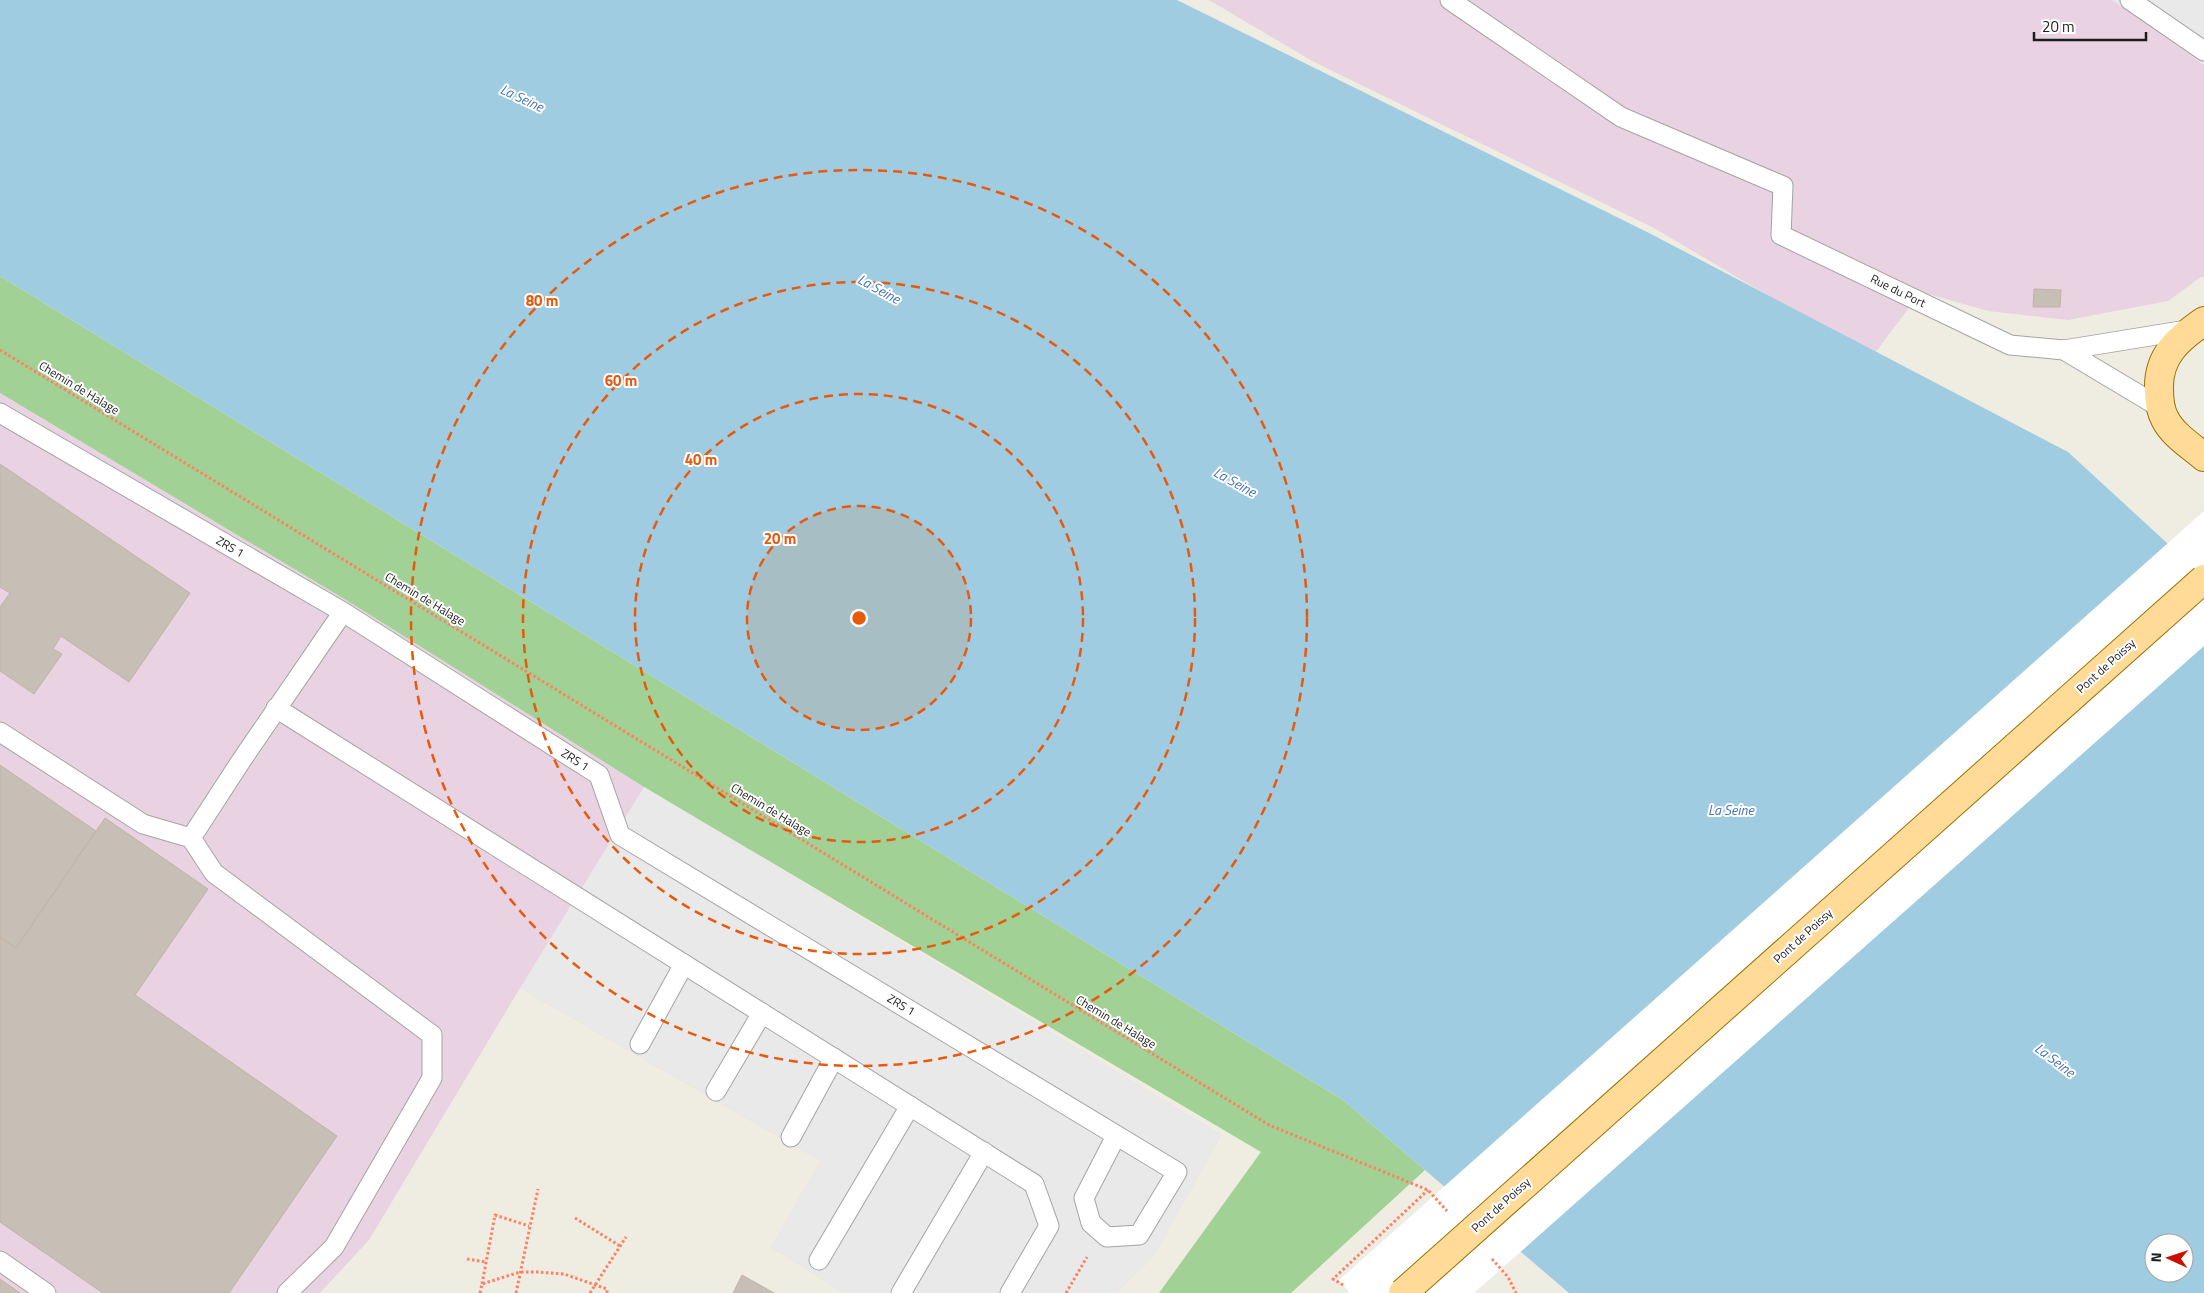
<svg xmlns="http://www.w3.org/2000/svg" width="2204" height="1293" font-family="'Titillium Web',sans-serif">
<rect width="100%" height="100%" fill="#efece2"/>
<g fill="#e9d3e3">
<polygon points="1209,0 2204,0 2204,277 2201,277 2168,301 2068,320 1988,311 1921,292 1872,357 1654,228 1314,62"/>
<polygon points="0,393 351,603 644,787 1221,1135 1152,1258 1116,1293 844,1293 771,1247 821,1161 520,988 369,1240 320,1293 0,1293"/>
</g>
<polygon fill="#a1d194" points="0,276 1343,1100 1425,1170 1291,1293 1159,1293 1261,1152 644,787 351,603 0,393"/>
<g fill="#e9e9e9">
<polygon points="2112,0 2204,0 2204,65"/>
<polygon points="644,787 1221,1135 1152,1258 1116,1293 844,1293 771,1247 821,1161 520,988"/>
</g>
<path fill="#9fcce0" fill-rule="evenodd" d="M 0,0 L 1177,0 L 1649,233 L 2068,452 L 2204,577 L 2204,1293 L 1569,1293 L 1343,1100 L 0,276 ZM 2154,1243 L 2184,1243 L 2184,1273 L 2154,1273 Z"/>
<polygon fill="#fff" points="2204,511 2204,646 1474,1293 1350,1293 1339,1280"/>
<g fill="#c7beb5" stroke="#c2b3a3">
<polygon points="2034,289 2061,290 2060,307 2033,307"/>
<polygon points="0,464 190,593 129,682 61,636 53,649 62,654 34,694 0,671 0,607 10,593 0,587"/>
<polygon points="0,765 96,831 16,948 0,937"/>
<polygon points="105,818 208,889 135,995 337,1136 229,1293 103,1293 0,1222 0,937 16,948"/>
<polygon points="742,1275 774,1293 733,1293"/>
<polygon points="0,1279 20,1293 0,1293"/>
</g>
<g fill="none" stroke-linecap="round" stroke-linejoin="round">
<defs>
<g id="service">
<polyline points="1450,0 1621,117 1783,186 1781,235 2010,345 2064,350 2193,329"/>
<polyline points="2130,0 2204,51"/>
<polyline points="2064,350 2161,408"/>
<polyline points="0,413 343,612 599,775 620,835 1177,1172 1139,1235 1107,1237 1091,1223 1084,1198 1116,1136"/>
<polyline points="276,708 1034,1184 1049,1226 1010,1293"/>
<polyline points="0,732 143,824 191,838 214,873 432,1035 432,1078 334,1247 287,1293"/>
<polyline points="191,838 241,761 343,612"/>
<polyline points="640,1044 684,964"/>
<polyline points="716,1091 762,1013"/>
<polyline points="791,1137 834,1058"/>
<polyline points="819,1260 910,1106"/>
<polyline points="0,1261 46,1293"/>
<polyline points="901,1293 984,1152"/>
</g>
<path id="primary" d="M 2204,321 C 2178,339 2158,356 2159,389 C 2159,399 2160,410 2165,419 C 2173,435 2191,446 2204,457"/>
</defs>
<use href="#service" stroke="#a4a4a4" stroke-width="21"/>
<use href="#primary" stroke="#967100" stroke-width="30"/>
<g stroke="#ff8063" stroke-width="3" stroke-dasharray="2.5 2.5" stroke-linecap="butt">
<polyline points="0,350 1269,1125 1428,1190 1447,1211"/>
<polyline points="575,1218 620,1246"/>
<polyline points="467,1259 486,1262"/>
<polyline points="1492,1259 1508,1277 1516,1293"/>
<polyline points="482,1284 495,1215 529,1226"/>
<polyline points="1343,1285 1333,1279 1428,1190"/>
<polyline points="480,1293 482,1284 520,1272 537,1272 564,1274 607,1289 607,1293"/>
<polyline points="516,1293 538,1189"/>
<polyline points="590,1293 626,1237"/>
<polyline points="1066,1293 1087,1257"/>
</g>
<use href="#service" stroke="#fff" stroke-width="19"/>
<use href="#primary" stroke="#ffdb97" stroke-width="28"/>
<defs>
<polyline id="primary-bridge" points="1403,1293 2204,579"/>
</defs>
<use href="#primary-bridge" stroke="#967100" stroke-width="30" stroke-linecap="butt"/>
<use href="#primary-bridge" stroke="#ffdb97" stroke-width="28"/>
</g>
<circle cx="859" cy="618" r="112" fill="#e8590c" fill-opacity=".12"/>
<g fill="none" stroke="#e8590c" stroke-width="2.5" stroke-dasharray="9 6">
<circle cx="859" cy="618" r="112"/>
<circle cx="859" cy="618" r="224"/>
<circle cx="859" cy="618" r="336"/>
<circle cx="859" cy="618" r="448"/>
</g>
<g text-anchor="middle" stroke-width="4" stroke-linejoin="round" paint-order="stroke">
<g font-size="12" fill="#1d1d1d" stroke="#fff">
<text transform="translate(1898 291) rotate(26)" y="4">Rue du Port</text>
<text transform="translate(79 388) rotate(31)" y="4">Chemin de Halage</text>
<text transform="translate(230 547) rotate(30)" y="4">ZRS 1</text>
<text transform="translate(425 599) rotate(31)" y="4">Chemin de Halage</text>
<text transform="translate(2106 666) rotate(-42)" y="4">Pont de Poissy</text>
<text transform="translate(575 760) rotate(33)" y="4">ZRS 1</text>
<text transform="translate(771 810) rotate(31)" y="4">Chemin de Halage</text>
<text transform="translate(1803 936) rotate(-42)" y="4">Pont de Poissy</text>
<text transform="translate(901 1005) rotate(31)" y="4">ZRS 1</text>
<text transform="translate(1116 1022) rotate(31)" y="4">Chemin de Halage</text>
<text transform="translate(1501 1205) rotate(-42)" y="4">Pont de Poissy</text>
</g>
<g font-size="14" font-style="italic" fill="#4372b3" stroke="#fff">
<text transform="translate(522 98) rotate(25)" y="5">La Seine</text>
<text transform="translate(879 289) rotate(29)" y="5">La Seine</text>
<text transform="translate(1235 482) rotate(29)" y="5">La Seine</text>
<text x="1731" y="815">La Seine</text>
<text transform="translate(2055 1060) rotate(37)" y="5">La Seine</text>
</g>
</g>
<circle cx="859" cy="618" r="8" fill="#e8590c" stroke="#fff" stroke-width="2.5"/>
<g font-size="15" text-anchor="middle" font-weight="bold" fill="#e8590c" stroke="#fff" stroke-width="4" stroke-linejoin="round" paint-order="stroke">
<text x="542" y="306">80 m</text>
<text x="621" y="386">60 m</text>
<text x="701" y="465">40 m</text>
<text x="780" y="544">20 m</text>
</g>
<g transform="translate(2169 1258) rotate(273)"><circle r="24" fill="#ffffff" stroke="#a5a5a5"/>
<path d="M0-4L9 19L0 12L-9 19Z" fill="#ca1100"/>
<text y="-8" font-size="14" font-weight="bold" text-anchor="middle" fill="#1d1d1d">N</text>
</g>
<path d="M2034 32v8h112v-8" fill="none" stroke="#1d1d1d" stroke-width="2.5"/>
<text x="2042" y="32" font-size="15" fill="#1d1d1d" stroke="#ffffff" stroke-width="4" paint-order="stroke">20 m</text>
</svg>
